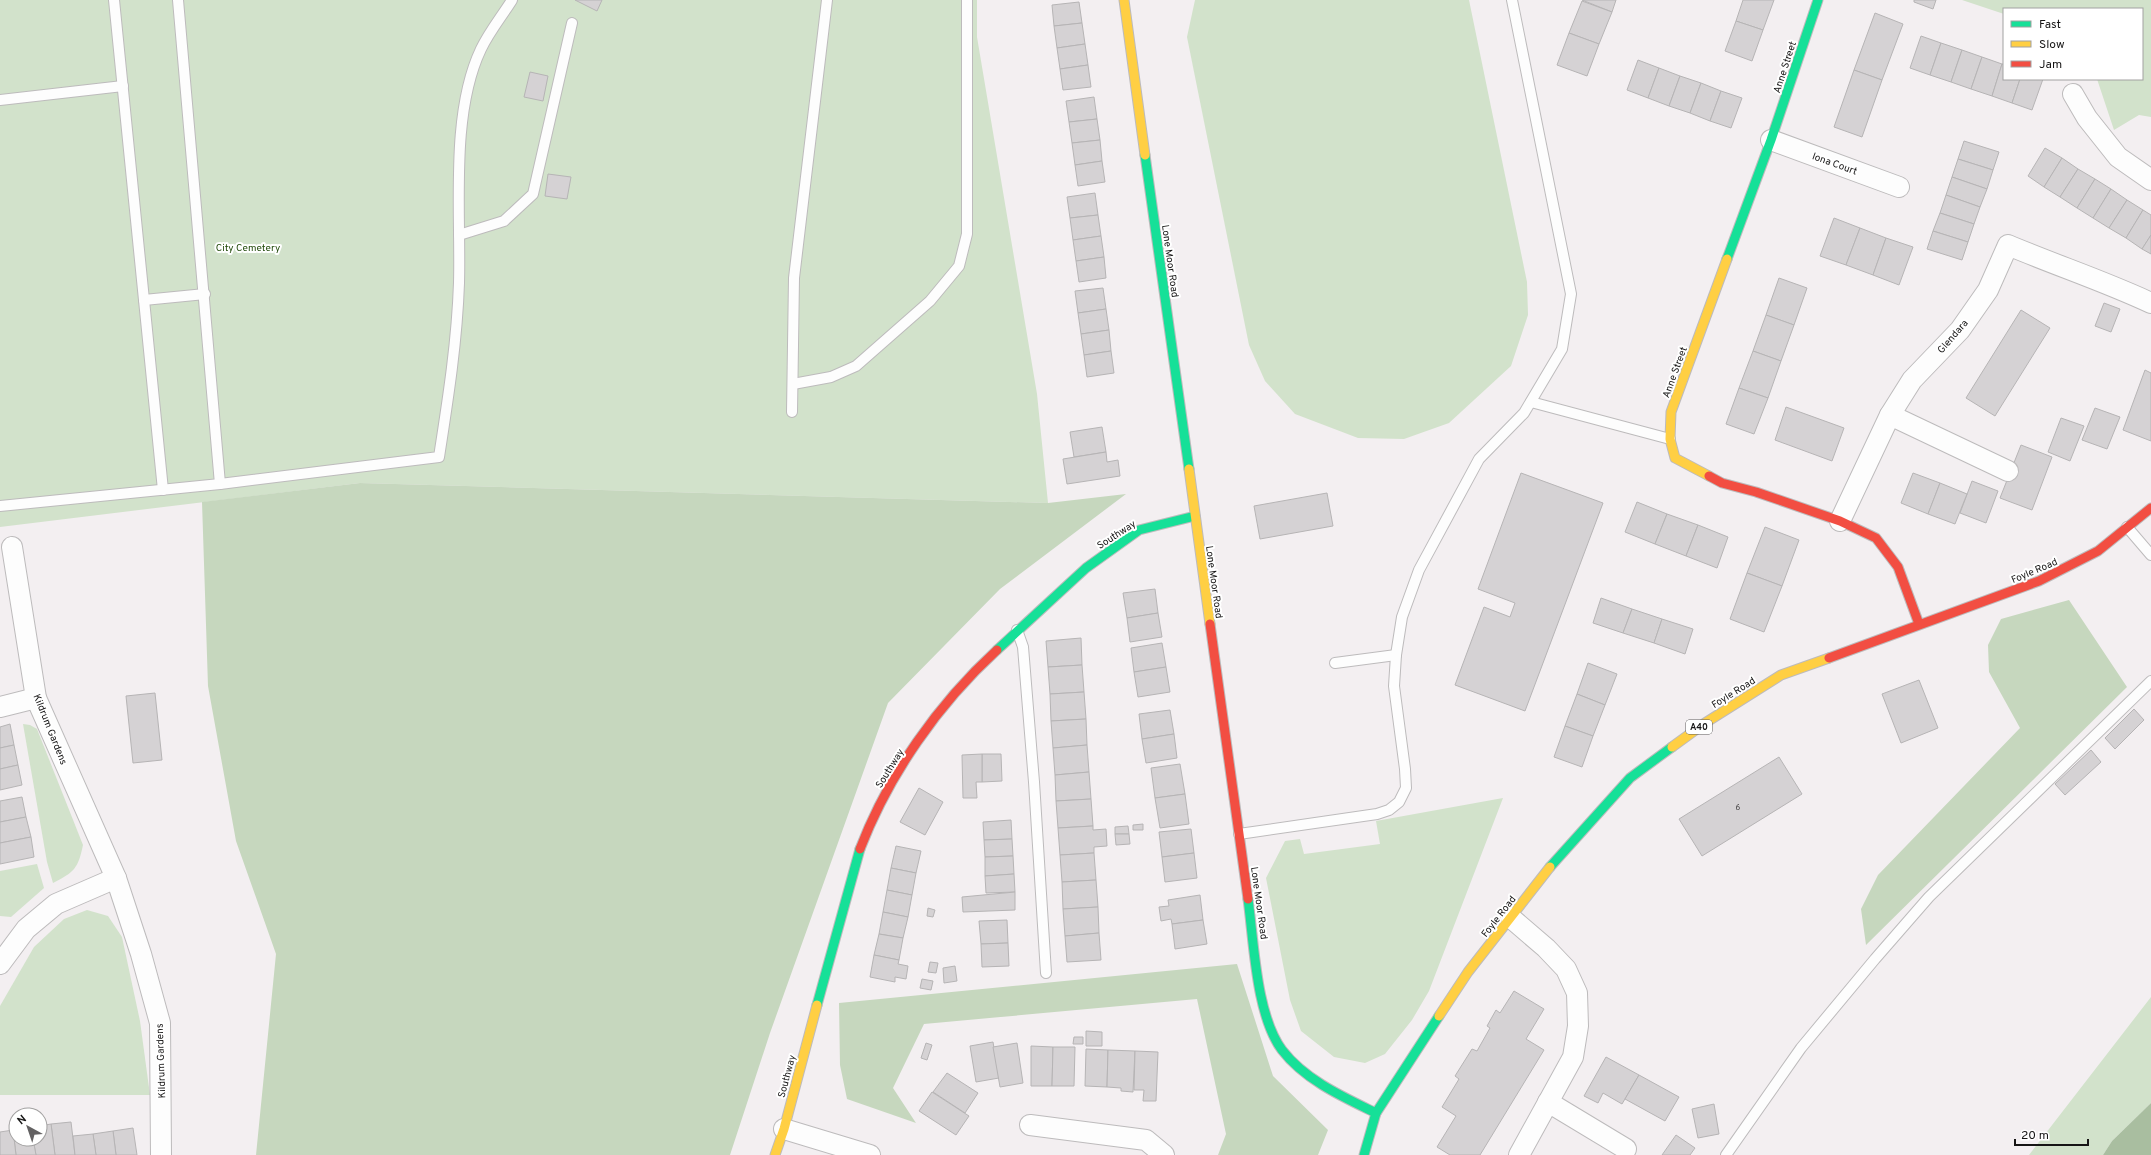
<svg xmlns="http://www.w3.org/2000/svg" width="2151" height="1155" font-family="Overpass,sans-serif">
<rect width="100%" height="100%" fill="#f3eff1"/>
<g fill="#d2e2cb">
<polygon points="0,0 977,0 977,37 1037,394 1048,503 360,483 0,527"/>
<polygon points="1195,0 1469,0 1527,282 1528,315 1511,366 1449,423 1404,439 1358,438 1295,414 1265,381 1249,345 1187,37"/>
<polygon points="1962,0 2151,0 2151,117 2139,115 2114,130 2097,79 2142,79 2142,9 2004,9 2004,14"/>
<path d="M 23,724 L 30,725 L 37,729 L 83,845 C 78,869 74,872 53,883 L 47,862 Z"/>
<polygon points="1503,798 1429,991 1412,1020 1385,1054 1365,1063 1334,1057 1301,1031 1290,1000 1266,878 1285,841 1300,839 1304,854 1380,844 1376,821"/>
<polygon points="37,864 44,888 11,917 0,916 0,871"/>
<polygon points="87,910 108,916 122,937 140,1021 150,1095 0,1095 0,1006 34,947 64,919"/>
<polygon points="2151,997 2151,1103 2112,1141 2103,1155 2029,1155"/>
</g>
<g fill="#c6d7be">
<polygon points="360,483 1048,503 1126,494 1000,589 888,703 770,1033 730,1155 256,1155 276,954 236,841 208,686 202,502"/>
<polygon points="2069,600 2127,687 1866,945 1861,909 1878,875 2020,728 1989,672 1988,645 2001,619"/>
<polygon points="1237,964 1273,1076 1328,1130 1318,1155 1218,1155 1226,1134 1197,999 924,1024 893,1088 916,1123 847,1099 840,1065 839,1003"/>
</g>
<polygon fill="#a9bea0" points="2151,1103 2151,1155 2103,1155 2112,1141"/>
<g fill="#d5d2d4" stroke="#b6b4b5">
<polygon points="575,0 602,0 597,11"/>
<polygon points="1582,0 1616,0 1612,12"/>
<polygon points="1743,0 1774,0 1763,30 1736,21"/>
<polygon points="1914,0 1936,0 1933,9 1914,2"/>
<polygon points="1582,1 1612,12 1599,44 1569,33"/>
<polygon points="1079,2 1082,23 1054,26 1052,5"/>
<polygon points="1875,13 1903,24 1882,80 1854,70"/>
<polygon points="1736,21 1763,30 1752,61 1725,51"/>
<polygon points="1082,23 1085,44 1057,48 1054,26"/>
<polygon points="1569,33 1599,44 1587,76 1557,65"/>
<polygon points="1921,36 1941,43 1930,75 1910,68"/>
<polygon points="1941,43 1962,50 1951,82 1930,75"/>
<polygon points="1085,44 1088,65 1060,69 1057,48"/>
<polygon points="1962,50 1982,57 1971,89 1951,82"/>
<polygon points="1982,57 2002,64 1992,96 1971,89"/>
<polygon points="1638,60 1659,68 1648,98 1627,90"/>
<polygon points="2002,64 2004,64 2004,79 2020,79 2012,103 1992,96"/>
<polygon points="1088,65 1091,87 1063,90 1060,69"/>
<polygon points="1659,68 1680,76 1669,106 1648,98"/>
<polygon points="1854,70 1882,80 1862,137 1834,127"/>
<polygon points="530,72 548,76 543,101 524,97"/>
<polygon points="1680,76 1701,83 1690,113 1669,106"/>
<polygon points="2020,79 2043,79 2032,110 2012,103"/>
<polygon points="1701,83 1721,91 1710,121 1690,113"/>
<polygon points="1721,91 1742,98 1731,128 1710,121"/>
<polygon points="1094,97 1097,119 1069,122 1066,101"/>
<polygon points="1097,119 1100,140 1072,143 1069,122"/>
<polygon points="1100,140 1102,161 1075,165 1072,143"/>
<polygon points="1964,141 1999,152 1993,170 1958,159"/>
<polygon points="2045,148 2062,158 2044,187 2028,176"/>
<polygon points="2062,158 2078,169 2060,197 2044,187"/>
<polygon points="1958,159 1993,170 1987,189 1952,177"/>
<polygon points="1102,161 1105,182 1078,186 1075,165"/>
<polygon points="2078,169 2095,179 2077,208 2060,197"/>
<polygon points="548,174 571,177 567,199 545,196"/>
<polygon points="1952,177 1987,189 1980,207 1946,195"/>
<polygon points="2095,179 2111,189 2093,218 2077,208"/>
<polygon points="2111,189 2127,200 2109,228 2093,218"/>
<polygon points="1095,193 1098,215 1070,218 1067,197"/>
<polygon points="1946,195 1980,207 1974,224 1940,213"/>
<polygon points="2127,200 2143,210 2126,238 2109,228"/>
<polygon points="2143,210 2151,215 2151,235 2142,249 2126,238"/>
<polygon points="1940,213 1974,224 1968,242 1933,231"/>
<polygon points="1098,215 1101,236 1073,240 1070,218"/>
<polygon points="1834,218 1860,228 1846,265 1820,256"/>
<polygon points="1860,228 1886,238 1873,275 1846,265"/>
<polygon points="1933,231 1968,242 1962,260 1927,249"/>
<polygon points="2151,235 2151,254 2142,249"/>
<polygon points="1101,236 1104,257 1076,261 1073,240"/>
<polygon points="1886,238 1913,247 1899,285 1873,275"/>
<polygon points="1104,257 1106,278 1079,282 1076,261"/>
<polygon points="1779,278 1807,288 1794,325 1766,315"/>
<polygon points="1103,288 1106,309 1078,313 1075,291"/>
<polygon points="2104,303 2120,309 2111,332 2095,326"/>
<polygon points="1106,309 1109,330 1081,334 1078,313"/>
<polygon points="2021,310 2050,328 1995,416 1966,398"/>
<polygon points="1766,315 1794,325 1781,361 1753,351"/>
<polygon points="1109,330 1111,351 1084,355 1081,334"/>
<polygon points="1111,351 1114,373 1087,377 1084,355"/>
<polygon points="1753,351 1781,361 1768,398 1739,388"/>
<polygon points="2145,370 2151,373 2151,441 2123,430"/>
<polygon points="1739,388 1768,398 1754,434 1726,424"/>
<polygon points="1786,407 1844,428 1832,461 1775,440"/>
<polygon points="2095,408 2120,417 2107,449 2082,440"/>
<polygon points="2061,418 2084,426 2070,461 2048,452"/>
<polygon points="1102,427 1106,452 1074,457 1070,432"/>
<polygon points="2021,445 2052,457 2032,510 2000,498"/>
<polygon points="1106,452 1107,462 1118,460 1120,476 1067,484 1063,459"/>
<polygon points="1521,473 1603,503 1525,711 1455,685 1484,607 1510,617 1515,603 1478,589"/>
<polygon points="1913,473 1940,483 1928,514 1901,503"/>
<polygon points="1972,481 1998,491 1986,523 1960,513"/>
<polygon points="1940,483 1967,494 1955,524 1928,514"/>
<polygon points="1327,493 1333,526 1260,539 1254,506"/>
<polygon points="1637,502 1667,514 1655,544 1625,532"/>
<polygon points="1667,514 1698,525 1686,556 1655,544"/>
<polygon points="1698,525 1728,537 1717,568 1686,556"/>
<polygon points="1765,527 1799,540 1782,586 1747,573"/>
<polygon points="1747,573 1782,586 1764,632 1730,619"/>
<polygon points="1155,589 1158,613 1127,618 1123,593"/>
<polygon points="1601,598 1632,609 1623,633 1593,623"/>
<polygon points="1632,609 1662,619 1654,643 1623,633"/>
<polygon points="1158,613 1162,637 1130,642 1127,618"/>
<polygon points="1662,619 1693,629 1685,654 1654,643"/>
<polygon points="1081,638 1082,665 1048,667 1046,641"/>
<polygon points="1162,643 1166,667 1134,672 1131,648"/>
<polygon points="1588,663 1617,674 1605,705 1577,694"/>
<polygon points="1082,665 1084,692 1050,694 1048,667"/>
<polygon points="1166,667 1170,692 1138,697 1134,672"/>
<polygon points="1919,680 1938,728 1901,743 1882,694"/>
<polygon points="1084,692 1086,719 1051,721 1050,694"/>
<polygon points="155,693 162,760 133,763 126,696"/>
<polygon points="1577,694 1605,705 1593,736 1565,726"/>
<polygon points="2134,709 2144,720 2115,749 2105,738"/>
<polygon points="1170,710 1174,734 1142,739 1139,714"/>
<polygon points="1086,719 1087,745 1053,748 1051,721"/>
<polygon points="10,724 14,745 0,748 0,727"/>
<polygon points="1565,726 1593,736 1582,767 1554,757"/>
<polygon points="1174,734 1177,758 1146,763 1142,739"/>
<polygon points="14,745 18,765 0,769 0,748"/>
<polygon points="1087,745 1089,772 1055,775 1053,748"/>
<polygon points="2091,750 2101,762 2065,795 2055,784"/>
<polygon points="982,754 1001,754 1002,781 982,782"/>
<polygon points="982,754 982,782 976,782 977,798 963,798 962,755"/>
<polygon points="1779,757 1802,794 1702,856 1679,819"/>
<polygon points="1180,764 1185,794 1155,798 1151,768"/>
<polygon points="18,765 22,785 0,790 0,769"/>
<polygon points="1089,772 1091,799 1056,801 1055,775"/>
<polygon points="919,788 943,802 925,835 900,822"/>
<polygon points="1185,794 1189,824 1160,828 1155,798"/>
<polygon points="22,797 26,817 0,822 0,801"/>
<polygon points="1091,799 1093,826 1058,828 1056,801"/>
<polygon points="26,817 31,837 0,843 0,822"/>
<polygon points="1011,820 1012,839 984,840 983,822"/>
<polygon points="1143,824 1143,830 1133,830 1133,825"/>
<polygon points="1093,826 1093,830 1106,829 1107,846 1094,847 1094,853 1060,855 1058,828"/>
<polygon points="1128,826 1129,834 1115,834 1115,827"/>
<polygon points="1191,829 1194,853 1162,857 1159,832"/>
<polygon points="1115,834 1129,834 1130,844 1116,845"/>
<polygon points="31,837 34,857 0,864 0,843"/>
<polygon points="1012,839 1013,856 985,857 984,840"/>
<polygon points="896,846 921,851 916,873 891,868"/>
<polygon points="1094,853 1096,880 1062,882 1060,855"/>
<polygon points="1194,853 1197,878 1165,882 1162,857"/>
<polygon points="1013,856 1014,874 985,876 985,857"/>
<polygon points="891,868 916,873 912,895 887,890"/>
<polygon points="1014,874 1015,892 986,893 985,876"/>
<polygon points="1096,880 1098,907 1063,909 1062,882"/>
<polygon points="887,890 912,895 908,917 883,912"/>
<polygon points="1015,892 1015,910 963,912 962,897"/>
<polygon points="1200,895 1203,920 1172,924 1171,919 1161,921 1159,907 1169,906 1168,900"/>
<polygon points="1098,907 1099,933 1065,936 1063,909"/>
<polygon points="928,908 935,910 933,917 927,916"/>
<polygon points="883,912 908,917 903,938 879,934"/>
<polygon points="1007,920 1008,943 981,944 979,921"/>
<polygon points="1203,920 1207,944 1175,949 1172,924"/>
<polygon points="1099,933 1101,960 1067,962 1065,936"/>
<polygon points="879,934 903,938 899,960 874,955"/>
<polygon points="1008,943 1009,966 982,967 981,944"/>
<polygon points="874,955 899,960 898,964 908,966 906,979 895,977 895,982 870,977"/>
<polygon points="930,962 938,963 936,973 928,972"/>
<polygon points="955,966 957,981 944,983 943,968"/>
<polygon points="922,979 933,981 931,990 920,988"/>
<polygon points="1514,991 1544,1009 1526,1039 1544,1050 1480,1155 1450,1155 1437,1147 1456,1116 1442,1107 1459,1079 1455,1076 1472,1049 1477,1051 1490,1028 1487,1026 1496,1010 1500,1013"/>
<polygon points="1086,1031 1102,1032 1102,1046 1086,1046"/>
<polygon points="1074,1037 1083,1037 1083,1044 1073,1044"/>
<polygon points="993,1042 999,1078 976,1082 970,1046"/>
<polygon points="926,1043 932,1045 927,1060 921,1058"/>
<polygon points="1017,1043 1023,1083 1000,1087 993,1047"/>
<polygon points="1031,1046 1053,1047 1052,1086 1031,1086"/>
<polygon points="1053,1047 1075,1047 1074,1086 1052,1086"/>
<polygon points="1086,1049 1108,1050 1107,1087 1085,1086"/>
<polygon points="1108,1050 1135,1051 1133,1092 1121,1091 1121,1088 1107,1087"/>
<polygon points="1135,1051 1158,1052 1156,1101 1143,1101 1144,1090 1134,1090"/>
<polygon points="1606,1057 1639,1075 1622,1104 1603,1093 1598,1103 1584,1096"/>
<polygon points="947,1073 978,1093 965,1113 933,1092"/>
<polygon points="1639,1075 1679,1097 1665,1121 1625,1099"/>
<polygon points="932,1092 969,1116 956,1135 919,1111"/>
<polygon points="1714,1104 1719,1134 1698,1138 1692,1109"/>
<polygon points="71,1122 75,1155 55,1155 51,1124"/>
<polygon points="51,1124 55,1155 36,1155 33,1139 40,1139 40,1126"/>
<polygon points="133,1128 137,1155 116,1155 113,1131"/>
<polygon points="16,1129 16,1139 33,1139 36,1155 16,1155 13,1130"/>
<polygon points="13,1130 16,1155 0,1155 0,1132"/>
<polygon points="113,1131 116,1155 96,1155 93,1134"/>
<polygon points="93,1134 96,1155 75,1155 73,1136"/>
<polygon points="1676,1135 1695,1148 1690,1155 1662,1155"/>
</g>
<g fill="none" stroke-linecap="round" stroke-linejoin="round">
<defs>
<g id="lane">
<polyline points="114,0 163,490"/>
<polyline points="0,100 123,86"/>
<polyline points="459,235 504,221 533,194 572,23"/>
<polyline points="144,300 205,294"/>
<polyline points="793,384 831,377 856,366 930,301 959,266 967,234 967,0"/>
<polyline points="1531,402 1670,439"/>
<polyline points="792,412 794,278 827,0"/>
<path d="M 220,484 L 439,457 C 448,399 457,342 459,283 C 461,211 450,114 481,49 C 489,32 502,16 512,0"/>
<polyline points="0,506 220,484 178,0"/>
<polyline points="2127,527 2151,555"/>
<polyline points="1017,630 1023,647 1034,782 1046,973"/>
<polyline points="1335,663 1396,655"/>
<polyline points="1239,834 1377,814 1389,810 1399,802 1406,788 1405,769 1394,686 1396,655 1402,617 1419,570 1479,459 1524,413 1562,349 1571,294 1512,0"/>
<polyline points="1726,1155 1801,1048 1875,959 1929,897 2151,681"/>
</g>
<g id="street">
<polyline points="2073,94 2087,118 2118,157 2151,180"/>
<polyline points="1771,140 1899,187"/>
<polyline points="1890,415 2008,471"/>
<path d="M 1840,521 L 1890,415 L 1912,380 L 1960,330 L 1988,290 L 2008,245 C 2055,265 2104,281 2151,303"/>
<polyline points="12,547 36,698 116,878 141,954 160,1023 161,1155"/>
<polyline points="0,707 36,698"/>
<polyline points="1511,918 1546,948 1566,969 1577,993 1578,1026 1573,1057 1519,1155"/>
<polyline points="0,964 26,929 56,904 116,878"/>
<polyline points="1548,1102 1626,1149"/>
<polyline points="1030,1125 1146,1140 1164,1155"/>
<polyline points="784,1129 870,1155"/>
</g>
<g id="fast">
<polyline points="1145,155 1189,469"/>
<polyline points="1727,259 1771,140 1818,0"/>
<polyline points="997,650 1086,568 1139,530 1195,516"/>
<polyline points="1550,867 1630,778 1672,747"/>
<path d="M 1248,899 C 1254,943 1256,1015 1282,1050 C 1305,1080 1343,1097 1376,1113"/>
<polyline points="817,1005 860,849"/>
<polyline points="1364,1155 1376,1113 1439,1016"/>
</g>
<g id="slow">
<polyline points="1124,0 1145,155"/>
<polyline points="1189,469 1210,624"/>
<polyline points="1709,476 1675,458 1670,439 1671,412 1727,259"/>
<polyline points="1672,747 1705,723 1781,675 1829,658"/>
<polyline points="1439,1016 1468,972 1550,867"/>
<polyline points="775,1155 784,1129 817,1005"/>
</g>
<g id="jam">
<polyline points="1709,476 1722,483 1756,492 1840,521 1876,538 1898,567 1919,624"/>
<polyline points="1210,624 1248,899"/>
<polyline points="1829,658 2039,581 2098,551 2151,508"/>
<path d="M 860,849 C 889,774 938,704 997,650"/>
</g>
</defs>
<use href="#lane" stroke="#bdbbbc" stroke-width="12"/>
<use href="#street" stroke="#bdbbbc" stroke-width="22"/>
<use href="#fast" stroke="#bdbbbc" stroke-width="11"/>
<use href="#slow" stroke="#bdbbbc" stroke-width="11"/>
<use href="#jam" stroke="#bdbbbc" stroke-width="11"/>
<use href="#lane" stroke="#fdfdfd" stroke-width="10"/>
<use href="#street" stroke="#fdfdfd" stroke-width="20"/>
<use href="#fast" stroke="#16e098" stroke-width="9"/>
<use href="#slow" stroke="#ffcf43" stroke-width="9"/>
<use href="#jam" stroke="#f24e42" stroke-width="9"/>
</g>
<g text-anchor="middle" stroke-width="4" stroke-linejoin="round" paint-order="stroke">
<g font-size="8" fill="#464445">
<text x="1738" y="810">6</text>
</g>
<rect fill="#fff" stroke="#5c5b5b" stroke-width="1" x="1686" y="720" width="26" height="14" rx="3"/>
<g font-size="9" font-weight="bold" fill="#161515">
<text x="1699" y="730">A40</text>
</g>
<g font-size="10" fill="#161515" stroke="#fff">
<text transform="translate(1784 67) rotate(-72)" y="4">Anne Street</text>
<text transform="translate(1835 163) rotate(20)" y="4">Iona Court</text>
<text transform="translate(1171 261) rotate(82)" y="4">Lone Moor Road</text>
<text transform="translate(1952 336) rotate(-49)" y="4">Glendara</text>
<text transform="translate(1674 372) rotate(-70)" y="4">Anne Street</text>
<text transform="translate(1116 534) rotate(-33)" y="4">Southway</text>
<text transform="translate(2034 570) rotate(-23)" y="4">Foyle Road</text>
<text transform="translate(1215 582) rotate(82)" y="4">Lone Moor Road</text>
<text transform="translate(1733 692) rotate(-32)" y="4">Foyle Road</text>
<text transform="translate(51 729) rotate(68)" y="4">Kildrum Gardens</text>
<text transform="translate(889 768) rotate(-58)" y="4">Southway</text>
<text transform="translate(1260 903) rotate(82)" y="4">Lone Moor Road</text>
<text transform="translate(1498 916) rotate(-52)" y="4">Foyle Road</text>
<text transform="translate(160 1061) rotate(-92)" y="4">Kildrum Gardens</text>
<text transform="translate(786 1076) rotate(-75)" y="4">Southway</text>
</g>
<g font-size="10" fill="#204909" stroke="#fff">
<text x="248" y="251">City Cemetery</text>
</g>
</g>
<rect x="2003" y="8" width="140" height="72" fill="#ffffff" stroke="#a2a1a1"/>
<rect x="2011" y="21" width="20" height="6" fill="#16e098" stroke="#a2a1a1"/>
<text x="2039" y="28" font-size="12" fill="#161515">Fast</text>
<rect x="2011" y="41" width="20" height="6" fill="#ffcf43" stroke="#a2a1a1"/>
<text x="2039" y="48" font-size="12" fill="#161515">Slow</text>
<rect x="2011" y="61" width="20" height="6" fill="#f24e42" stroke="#a2a1a1"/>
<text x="2039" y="68" font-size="12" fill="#161515">Jam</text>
<g transform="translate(28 1127) rotate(320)"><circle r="19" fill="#ffffff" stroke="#a2a1a1"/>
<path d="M0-3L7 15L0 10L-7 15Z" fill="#636162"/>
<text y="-6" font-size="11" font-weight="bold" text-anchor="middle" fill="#161515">N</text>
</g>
<path d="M2015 1139v6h73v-6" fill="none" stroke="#161515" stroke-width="2"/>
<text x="2021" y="1139" font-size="12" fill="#161515" stroke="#ffffff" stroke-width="3" paint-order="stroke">20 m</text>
</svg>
